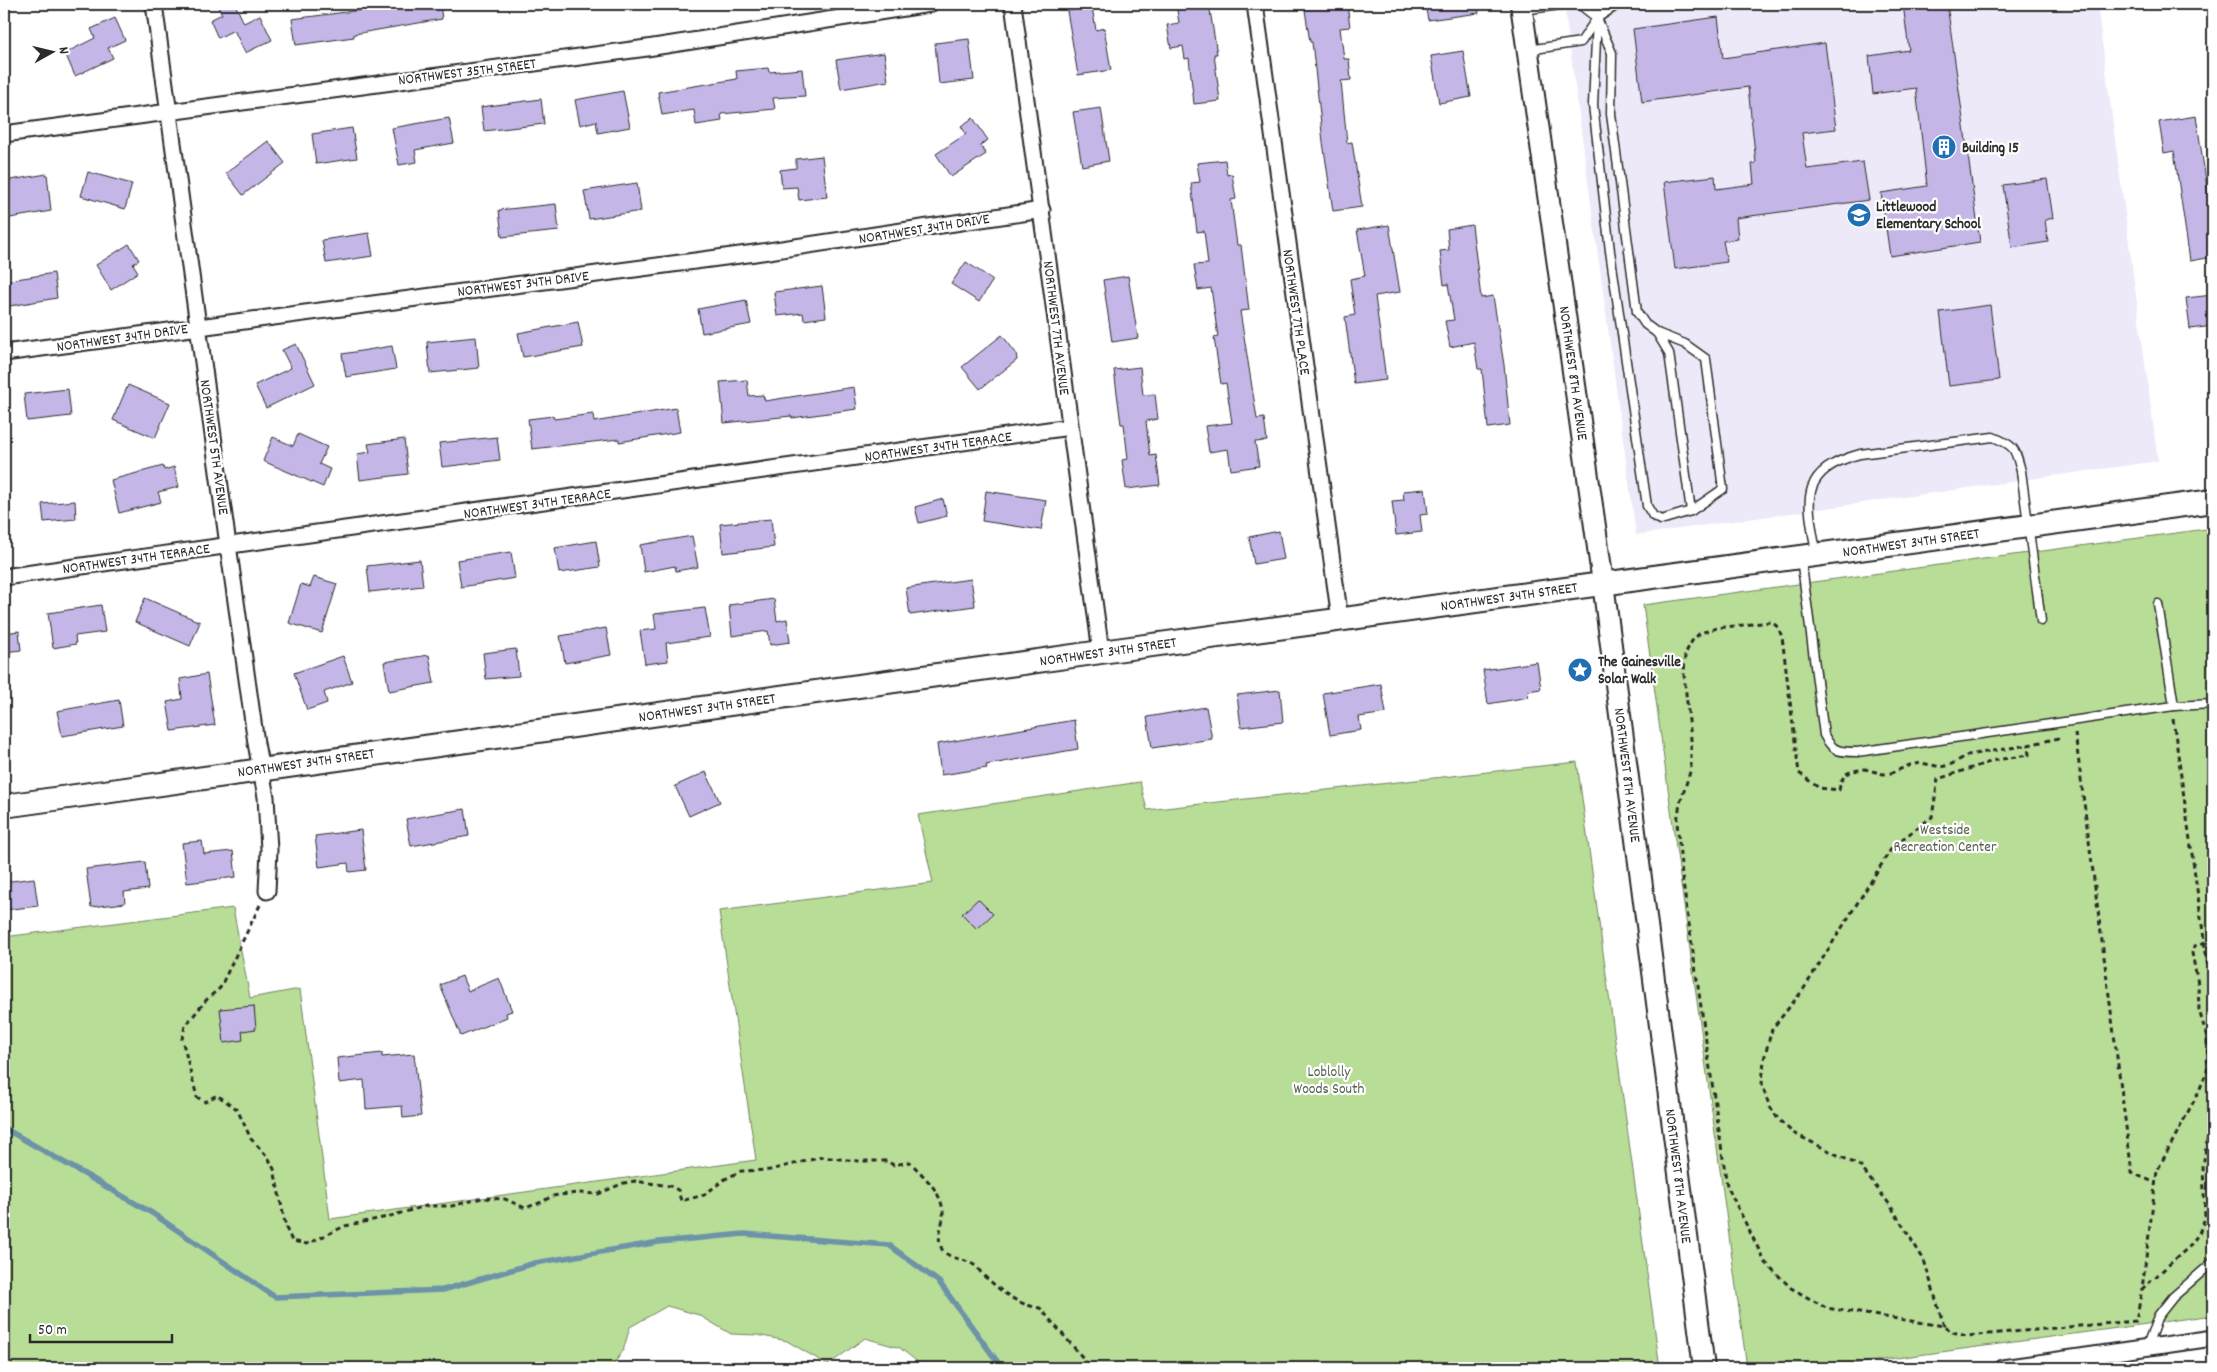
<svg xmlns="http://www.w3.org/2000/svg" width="2217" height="1372" font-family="Dekko,sans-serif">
<rect width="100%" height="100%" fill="#fff"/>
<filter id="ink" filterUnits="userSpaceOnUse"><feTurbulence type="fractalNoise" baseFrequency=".02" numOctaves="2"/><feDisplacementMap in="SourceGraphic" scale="10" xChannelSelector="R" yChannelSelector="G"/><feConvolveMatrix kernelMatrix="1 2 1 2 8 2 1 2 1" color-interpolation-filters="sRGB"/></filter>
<g filter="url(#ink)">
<polygon fill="#ede9f8" points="1564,4 2097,4 2158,461 1636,535"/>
<g fill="#b8dd97" stroke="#728461">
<polygon points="2213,528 2213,1315 1823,1368 1747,1368 1643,605"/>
<polygon points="1577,762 1660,1368 925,1368 900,1348 865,1338 828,1365 787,1341 757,1335 731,1334 699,1315 667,1306 630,1327 623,1351 611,1368 4,1368 4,937 233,908 250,998 300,989 330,1219 756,1160 719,911 933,883 918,815 1140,782 1147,810"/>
</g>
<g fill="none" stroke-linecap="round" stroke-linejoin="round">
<polyline stroke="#6d93a8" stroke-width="5.5" points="4,1128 152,1213 275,1297 443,1290 535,1263 659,1242 744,1234 889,1245 939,1282 1002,1368"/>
</g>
<g fill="#c4b7e8" stroke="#2b2b2b">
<polygon points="216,4 235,4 244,23 260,15 272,40 245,53 234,30 218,38 210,20 222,14"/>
<polygon points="376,4 440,4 442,19 354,34 354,37 296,45 292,19 377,8"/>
<polygon points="1176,4 1209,4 1217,54 1214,54 1220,101 1194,104 1189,58 1185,59 1183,46 1171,48 1167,25 1179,23"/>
<polygon points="1304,4 1347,4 1350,27 1340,28 1344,59 1349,59 1351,80 1341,81 1347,143 1352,142 1362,207 1333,211 1323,142 1312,42 1310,42"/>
<polygon points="1425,4 1478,4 1479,13 1428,20"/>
<polygon points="1903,4 1947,4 1980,242 1890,256 1881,193 1927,186 1916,88 1873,94 1869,56 1909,50"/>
<polygon points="1092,7 1096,30 1104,28 1111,70 1078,75 1067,11"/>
<polygon points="1718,17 1723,58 1825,43 1836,129 1802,133 1807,169 1863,162 1869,200 1736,218 1738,239 1723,241 1727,262 1675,269 1664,182 1715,176 1716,189 1754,184 1752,164 1756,163 1748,87 1642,102 1633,29"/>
<polygon points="115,18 125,40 108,48 113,58 75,76 65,53 95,38 91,29"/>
<polygon points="969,39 974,80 939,84 935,43"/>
<polygon points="1463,51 1471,97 1439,103 1431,56"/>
<polygon points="884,53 888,81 841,89 836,60"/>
<polygon points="768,68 769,72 802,69 805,96 773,98 775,109 721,114 722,121 696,125 694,110 662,115 658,92 737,79 736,71"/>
<polygon points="623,91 630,127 598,133 596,121 580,125 575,100"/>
<polygon points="541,99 544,124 484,131 481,107"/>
<polygon points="1101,108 1109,161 1082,166 1073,112"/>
<polygon points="2196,116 2209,200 2213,199 2213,257 2190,261 2174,151 2164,153 2159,122"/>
<polygon points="449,118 454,143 415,150 417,162 399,165 392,128"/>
<polygon points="973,118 988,140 980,145 986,154 951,177 936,154 966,134 961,126"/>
<polygon points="352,128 357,158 316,164 312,134"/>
<polygon points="268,141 285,163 243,195 226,173"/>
<polygon points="822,156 827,197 799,200 797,187 782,188 780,170 796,168 796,159"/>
<polygon points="1225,160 1227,175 1232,174 1236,199 1231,200 1237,245 1241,245 1249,310 1240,311 1257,419 1264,418 1267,441 1255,442 1259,466 1231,470 1228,449 1209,452 1205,426 1232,423 1226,383 1221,384 1214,338 1218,337 1211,288 1198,290 1194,265 1208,264 1204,231 1197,232 1191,183 1200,182 1197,163"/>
<polygon points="88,172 132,184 125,209 81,196"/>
<polygon points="47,174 51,211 4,219 4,181"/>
<polygon points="2047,179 2053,218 2045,220 2048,242 2012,248 2003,185"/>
<polygon points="637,183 641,211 589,219 584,191"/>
<polygon points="556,204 559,231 502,237 499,210"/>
<polygon points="1389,225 1400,292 1375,296 1386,380 1354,384 1345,317 1355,315 1350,279 1365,276 1357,230"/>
<polygon points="1472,225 1481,298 1493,296 1504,365 1510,425 1488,428 1482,369 1478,369 1474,342 1450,347 1445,321 1454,320 1448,284 1444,285 1440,251 1449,250 1447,229"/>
<polygon points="369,233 373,256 326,263 322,240"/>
<polygon points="129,244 139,260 133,264 138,272 111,290 96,265"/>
<polygon points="966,262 993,280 979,302 951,284"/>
<polygon points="54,273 57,298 4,307 4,281"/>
<polygon points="1128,276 1138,338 1112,342 1103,280"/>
<polygon points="822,286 826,317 804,320 803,313 777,316 774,292"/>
<polygon points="2213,295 2213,326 2190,329 2186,298"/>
<polygon points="746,300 751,324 702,333 698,309"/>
<polygon points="1990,305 1999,380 1949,386 1940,312"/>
<polygon points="578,322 583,347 523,357 518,333"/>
<polygon points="1002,335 1016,353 1017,360 980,389 962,367"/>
<polygon points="476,337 479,368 430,373 427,342"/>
<polygon points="296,344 315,384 266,408 255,385 291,368 282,350"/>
<polygon points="392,346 396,369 346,377 342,354"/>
<polygon points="1140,367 1143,395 1155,394 1158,419 1146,421 1150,456 1156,455 1160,485 1126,489 1122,460 1128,459 1124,424 1121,424 1114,370"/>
<polygon points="747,380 749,396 763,395 765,401 854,387 857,409 792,418 791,416 724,423 720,382"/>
<polygon points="128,385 170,403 155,438 113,420"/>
<polygon points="68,389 71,416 27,421 24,394"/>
<polygon points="676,408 680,432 619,442 619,439 532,449 528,419 553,416 554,419 593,414 594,422"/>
<polygon points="298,434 327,447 319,464 330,469 323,487 263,461 273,437 293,446"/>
<polygon points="497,437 500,460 442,467 439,443"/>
<polygon points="404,439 408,474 360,480 357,454 370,452 368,444"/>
<polygon points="163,466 164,470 174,467 179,487 158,492 161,502 119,513 111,480"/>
<polygon points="1425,489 1428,514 1420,515 1422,532 1396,535 1392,501 1404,500 1403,491"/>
<polygon points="986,491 1046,500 1041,530 982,521"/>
<polygon points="943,499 947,516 919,523 915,507"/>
<polygon points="75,501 76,519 44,522 42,504"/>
<polygon points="771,519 774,547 723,553 720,524"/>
<polygon points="1279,531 1284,559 1254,564 1249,537"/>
<polygon points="692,536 698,567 676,571 675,566 644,572 640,545"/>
<polygon points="596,541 600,567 559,573 555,548"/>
<polygon points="511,552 515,578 461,587 457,560"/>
<polygon points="420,560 423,586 370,592 367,566"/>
<polygon points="314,577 337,584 322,633 289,623 301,584 310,587"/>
<polygon points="971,579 975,606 910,615 906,588"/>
<polygon points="145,598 200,622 190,646 135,622"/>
<polygon points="774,599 777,621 787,619 790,642 770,645 768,631 732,636 729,605"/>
<polygon points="101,605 105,632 75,636 76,644 53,648 48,613"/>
<polygon points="705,608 710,637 666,643 668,661 645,664 640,631 656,629 654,614"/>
<polygon points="606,628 611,655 565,663 560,636"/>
<polygon points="19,631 21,650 4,652 4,633"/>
<polygon points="516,649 519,676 486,679 483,653"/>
<polygon points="429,655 434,683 389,691 384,662"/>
<polygon points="343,656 352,682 324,692 327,703 307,710 294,673"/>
<polygon points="1537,662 1541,689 1527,691 1529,697 1488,704 1483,670"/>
<polygon points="207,674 215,725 172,731 167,702 182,699 180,679"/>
<polygon points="1381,684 1386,713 1359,717 1361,730 1330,735 1323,693"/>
<polygon points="1280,690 1283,722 1241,727 1237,695"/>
<polygon points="119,700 123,726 62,736 57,711"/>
<polygon points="1206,707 1212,739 1152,748 1147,717"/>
<polygon points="1074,720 1078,749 986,765 987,768 941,775 937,744"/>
<polygon points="706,772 720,802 689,816 675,786"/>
<polygon points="465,809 469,836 411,846 406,819"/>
<polygon points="361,830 366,870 349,872 348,863 319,867 315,836"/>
<polygon points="202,841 204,854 233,851 236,877 187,883 182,843"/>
<polygon points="145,862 148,889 124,892 125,903 91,907 86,869"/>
<polygon points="34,878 38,906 4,910 4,882"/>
<polygon points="978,899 993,914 977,929 962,914"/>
<polygon points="462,976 468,991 499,978 512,1011 506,1013 507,1017 461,1036 440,985"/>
<polygon points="254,1006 256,1029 242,1031 243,1040 224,1043 220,1009"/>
<polygon points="382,1053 382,1057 414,1054 421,1116 403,1118 402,1106 366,1109 364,1080 339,1083 337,1058"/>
</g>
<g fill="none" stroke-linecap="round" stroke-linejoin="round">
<defs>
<g id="service">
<polyline points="1579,4 1597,18 1612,53 1611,114 1637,312 1645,324 1657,333 1669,353 1691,511 1661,520 1653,516 1647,506 1610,251 1593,105 1597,18 1596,4"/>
<polyline points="1522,10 1568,4"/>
<polyline points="1528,50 1581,42 1597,18 1619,4"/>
<polyline points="1657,333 1685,344 1706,359 1723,489 1691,511"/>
<path d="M 1816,552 C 1807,500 1798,471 1860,454 L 1993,437 C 2016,446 2015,449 2021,471 L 2041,621"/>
<path d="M 1801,558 L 1824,735 C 1833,752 1839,752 1857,752 L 2174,706 L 2213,704"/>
<polyline points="2158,604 2174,706"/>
<polyline points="2147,1347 2158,1316 2173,1297 2213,1262"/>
</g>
<g id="minor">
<polyline points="154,4 228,545 256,743 266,797 269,850 267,891"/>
<polyline points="1013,4 1101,652"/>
<polyline points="1255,4 1340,619"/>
<polyline points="4,134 647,48 930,4"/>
<polyline points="4,353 755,253 1042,210"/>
<polyline points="4,577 1070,427"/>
<polyline points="2002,1368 2213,1338"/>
</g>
<polyline id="tertiary" points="1521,4 1603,583 1704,1368"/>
<polyline id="secondary" points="4,806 1101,652 2213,501"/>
</defs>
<use href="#service" stroke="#2b2b2b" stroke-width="11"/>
<use href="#minor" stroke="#2b2b2b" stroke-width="19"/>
<use href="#tertiary" stroke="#2b2b2b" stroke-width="24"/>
<use href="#secondary" stroke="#2b2b2b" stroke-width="26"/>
<g stroke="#2b2b2b" stroke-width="3" stroke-dasharray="5 4" stroke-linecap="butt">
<polyline points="2173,719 2213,1003"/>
<polyline points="2075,733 2132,1173 2156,1183"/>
<polyline points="2059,738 2028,745 1968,755 1950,765 1941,767 1921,763 1910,765 1891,773 1883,774 1865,769 1853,771 1846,774 1841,781 1839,790 1819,788 1799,773 1782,637 1778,627 1771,622 1717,628 1700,633 1692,641 1685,654 1684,675 1691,739 1691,769 1680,803 1677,822 1682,876 1727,1186 1765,1262 1791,1288 1826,1308 1944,1326 1953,1332 1966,1336 2136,1321 2142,1289"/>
<path d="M 260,905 L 220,988 L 208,998 L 185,1026 L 182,1039 L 197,1097 L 205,1102 L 217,1095 L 237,1109 L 251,1139 L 268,1157 L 274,1169 L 286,1228 L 292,1241 L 307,1244 L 345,1226 L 387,1217 L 426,1206 L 452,1206 L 482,1198 L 505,1199 L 525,1208 L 542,1202 L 552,1196 L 577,1193 L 598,1194 L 624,1183 L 635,1181 L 670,1186 L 678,1190 L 681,1201 L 704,1195 L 725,1179 L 741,1171 L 770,1170 L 822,1157 L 858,1161 L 888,1161 L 893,1165 L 910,1162 C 923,1176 942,1191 943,1213 C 944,1224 936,1235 941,1247 C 945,1259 964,1258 974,1265 C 978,1268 981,1273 984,1276 C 1003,1292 1015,1304 1040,1308 L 1083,1358 L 1089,1368"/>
<polyline points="2205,942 2194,946 2192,953 2198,984 2199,1010 2207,1037 2208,1068 2199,1091 2157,1171 2142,1289 2190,1246 2199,1233 2205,1218 2203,1166 2212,1112 2208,1068"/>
<polyline points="1944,1326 1924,1260 1890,1205 1860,1166 1793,1133 1778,1119 1769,1105 1762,1084 1764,1059 1772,1029 1803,990 1893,846 1932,817 1938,779 1996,760 2029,755 2028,745"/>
</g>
<use href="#service" stroke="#fff" stroke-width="8"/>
<use href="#minor" stroke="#fff" stroke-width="15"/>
<use href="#tertiary" stroke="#fff" stroke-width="20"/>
<use href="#secondary" stroke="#fff" stroke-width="22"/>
</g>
</g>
<defs>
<symbol id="building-disc" viewBox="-11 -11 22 22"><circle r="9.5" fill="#1f6fb2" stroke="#fff"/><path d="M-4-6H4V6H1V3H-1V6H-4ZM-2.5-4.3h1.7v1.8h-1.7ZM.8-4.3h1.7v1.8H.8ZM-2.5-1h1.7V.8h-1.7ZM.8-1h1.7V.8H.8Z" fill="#fff"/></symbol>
<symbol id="school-disc" viewBox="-11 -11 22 22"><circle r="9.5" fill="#1f6fb2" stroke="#fff"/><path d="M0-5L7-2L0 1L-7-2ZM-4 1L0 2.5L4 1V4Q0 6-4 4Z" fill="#fff"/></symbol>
<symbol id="sight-disc" viewBox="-11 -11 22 22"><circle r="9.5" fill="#1f6fb2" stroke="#fff"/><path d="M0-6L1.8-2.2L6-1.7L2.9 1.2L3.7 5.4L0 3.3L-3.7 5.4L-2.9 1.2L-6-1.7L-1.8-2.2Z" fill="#fff"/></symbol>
</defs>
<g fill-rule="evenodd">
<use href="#building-disc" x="1930" y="133" width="28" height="28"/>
<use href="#school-disc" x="1845" y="201" width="28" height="28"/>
<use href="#sight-disc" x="1566" y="656" width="28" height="28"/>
</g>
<g text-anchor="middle" stroke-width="4.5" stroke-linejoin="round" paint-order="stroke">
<g font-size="15" fill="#2b2b2b" stroke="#fff">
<text transform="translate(467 71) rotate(-7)" y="5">NORTHWEST 35TH STREET</text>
<text transform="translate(924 228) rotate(-9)" y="5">NORTHWEST 34TH DRIVE</text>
<text transform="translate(523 283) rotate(-7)" y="5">NORTHWEST 34TH DRIVE</text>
<text transform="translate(1297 312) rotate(82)" y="5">NORTHWEST 7TH PLACE</text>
<text transform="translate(1057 328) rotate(83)" y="5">NORTHWEST 7TH AVENUE</text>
<text transform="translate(122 337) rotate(-8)" y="5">NORTHWEST 34TH DRIVE</text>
<text transform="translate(1574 373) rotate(82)" y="5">NORTHWEST 8TH AVENUE</text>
<text transform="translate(938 446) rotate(-8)" y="5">NORTHWEST 34TH TERRACE</text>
<text transform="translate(215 447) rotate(82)" y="5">NORTHWEST 5TH AVENUE</text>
<text transform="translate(537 503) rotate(-8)" y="5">NORTHWEST 34TH TERRACE</text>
<text transform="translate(1911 542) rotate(-8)" y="5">NORTHWEST 34TH STREET</text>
<text transform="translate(136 558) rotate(-8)" y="5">NORTHWEST 34TH TERRACE</text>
<text transform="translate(1509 596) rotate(-8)" y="5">NORTHWEST 34TH STREET</text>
<text transform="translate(1108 651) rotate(-8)" y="5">NORTHWEST 34TH STREET</text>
<text transform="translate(707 707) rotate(-8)" y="5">NORTHWEST 34TH STREET</text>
<text transform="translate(306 762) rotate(-8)" y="5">NORTHWEST 34TH STREET</text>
<text transform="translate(1628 775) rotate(83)" y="5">NORTHWEST 8TH AVENUE</text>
<text transform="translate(1679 1176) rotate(83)" y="5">NORTHWEST 8TH AVENUE</text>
</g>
<g font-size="15" font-weight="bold" fill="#2b2b2b" stroke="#fff" text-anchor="start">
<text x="1962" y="152">Building 15</text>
<text x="1876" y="211">Littlewood<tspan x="1876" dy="17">Elementary School</tspan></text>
<text x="1598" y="666">The Gainesville<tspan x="1598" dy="17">Solar Walk</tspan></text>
</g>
<g font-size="15" fill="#55604b" stroke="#fff">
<text x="1945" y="834">Westside<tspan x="1945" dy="17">Recreation Center</tspan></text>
<text x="1329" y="1076">Loblolly<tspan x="1329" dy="17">Woods South</tspan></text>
</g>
</g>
<rect width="2217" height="1372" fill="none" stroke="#fff" stroke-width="20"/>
<rect x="10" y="10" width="2197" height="1352" fill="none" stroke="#2b2b2b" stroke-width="2" filter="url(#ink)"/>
<g transform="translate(52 52) rotate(82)" stroke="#ffffff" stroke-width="4" paint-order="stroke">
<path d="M0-4L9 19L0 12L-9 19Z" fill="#2b2b2b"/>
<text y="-8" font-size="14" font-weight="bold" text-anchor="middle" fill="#2b2b2b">N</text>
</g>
<path d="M30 1334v8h142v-8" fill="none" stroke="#2b2b2b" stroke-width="2.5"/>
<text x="38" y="1334" font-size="15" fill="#2b2b2b" stroke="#ffffff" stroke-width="4" paint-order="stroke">50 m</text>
</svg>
